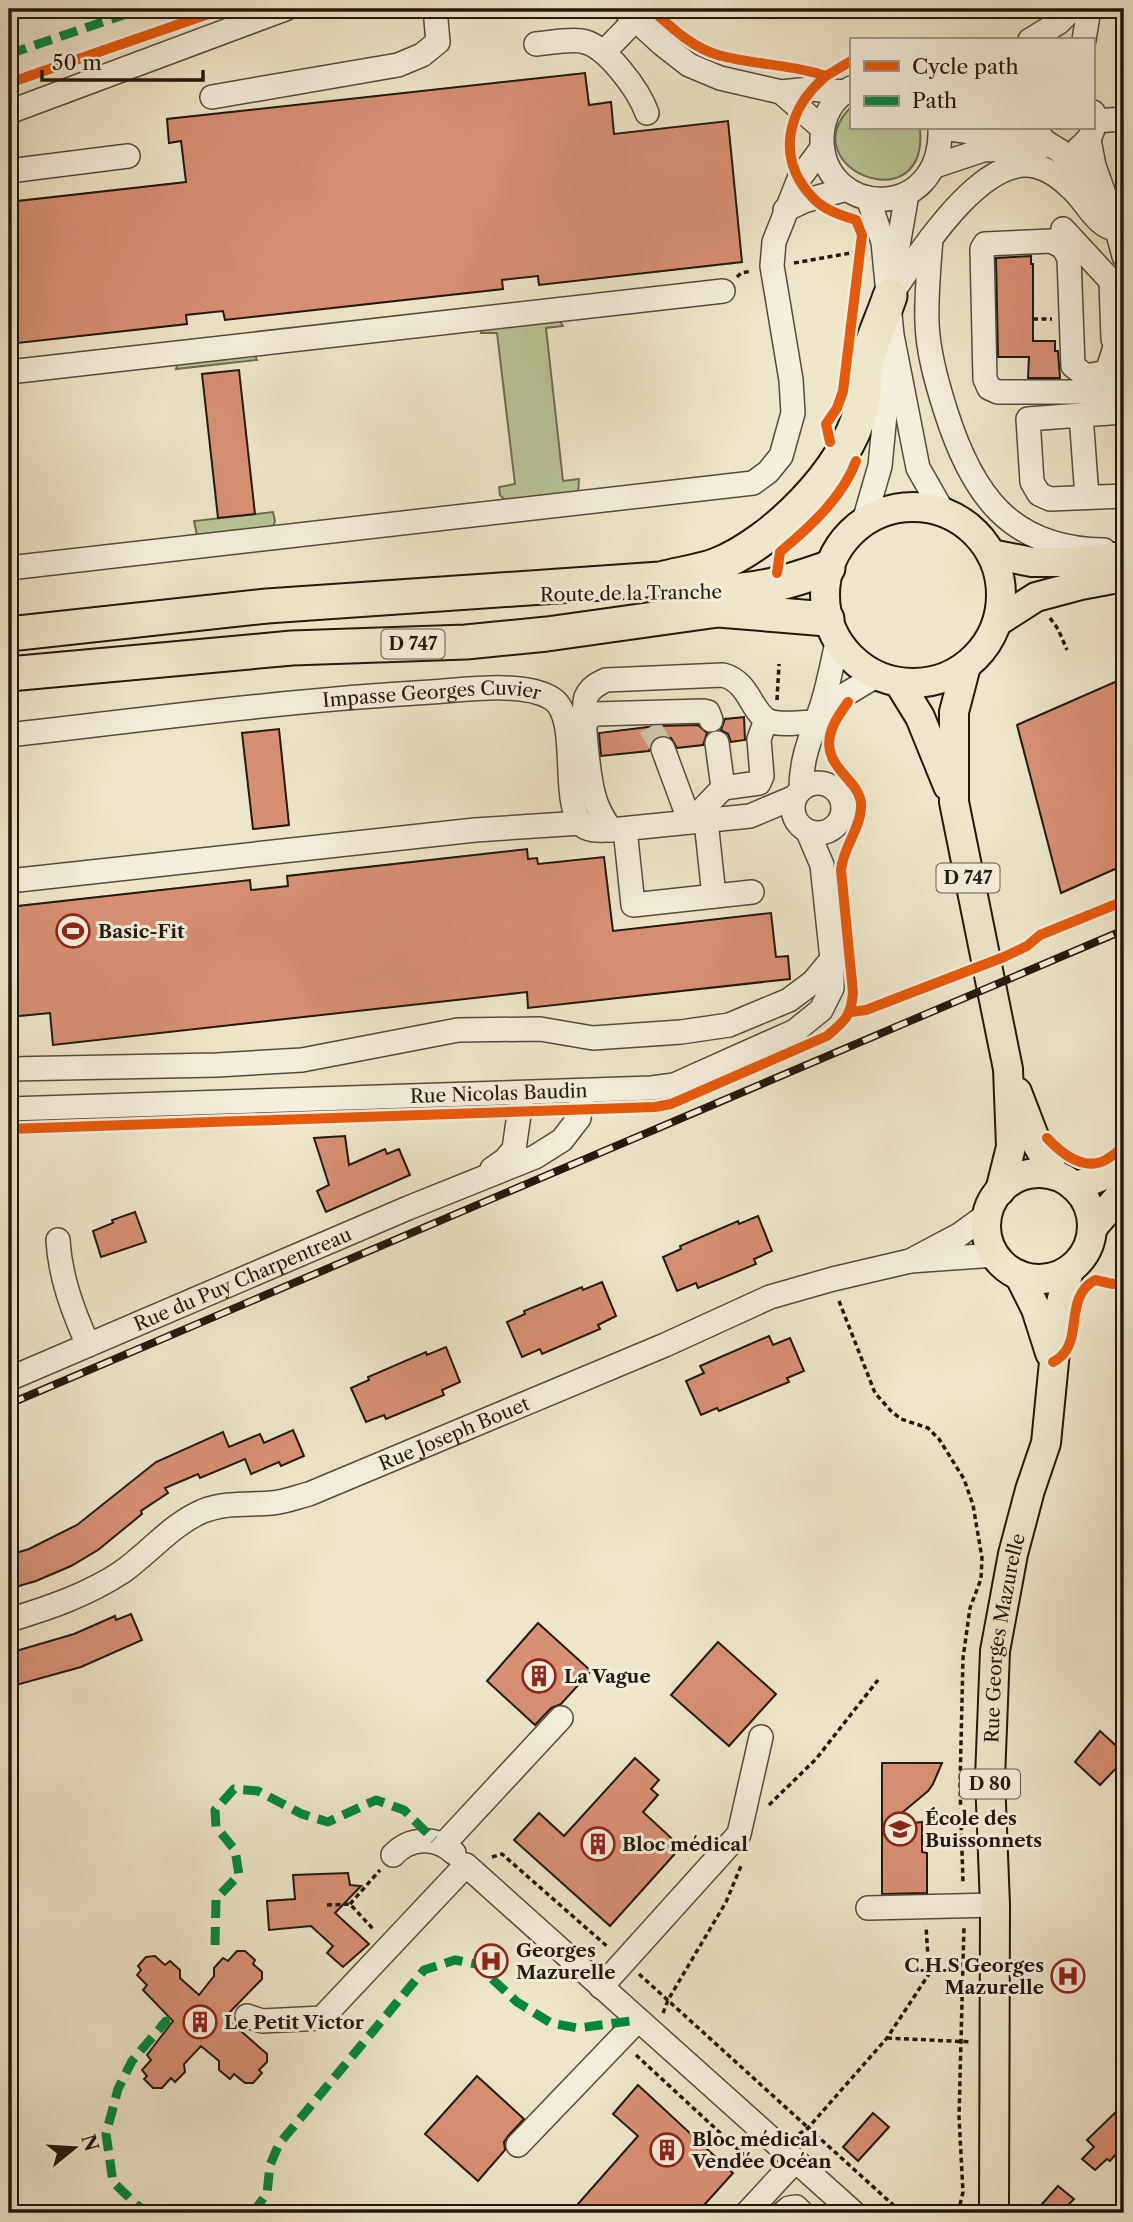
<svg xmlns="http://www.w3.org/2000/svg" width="1133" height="2222" font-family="'Libre Caslon Text',serif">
<rect width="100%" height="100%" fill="#eee6ca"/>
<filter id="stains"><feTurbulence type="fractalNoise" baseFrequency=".00286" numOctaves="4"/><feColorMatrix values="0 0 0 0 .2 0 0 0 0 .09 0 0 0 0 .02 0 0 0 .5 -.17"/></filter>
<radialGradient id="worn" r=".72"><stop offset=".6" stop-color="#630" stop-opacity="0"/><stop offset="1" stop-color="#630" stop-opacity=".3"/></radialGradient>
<g fill="#b9c597" stroke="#6d6e52" stroke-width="2">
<path d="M 851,107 L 851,128 L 920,128 C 929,224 790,168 851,107 Z"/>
<polygon points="557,317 563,326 546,328 563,481 579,479 578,493 505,500 500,495 499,487 515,484 497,333 481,333 483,328"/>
<polygon points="254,353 257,360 176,369 178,362"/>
<polygon points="273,512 275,521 273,527 197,535 194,521"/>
</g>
<g fill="#d89073" stroke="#21180e" stroke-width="2">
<polygon points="585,73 589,105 611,102 614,134 728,121 742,262 539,285 538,276 502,280 503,289 225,320 223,311 186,315 187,324 9,344 9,202 186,182 181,141 169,143 167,119"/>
<polygon points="1031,256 1031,264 1033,264 1033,341 1055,341 1055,351 1058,351 1060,378 1028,378 1029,357 998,357 996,258"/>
<polygon points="239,370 255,514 218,518 202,374"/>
<polygon points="1124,678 1124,865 1061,893 1017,725"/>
<polygon points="744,717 745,740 731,742 728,734 721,730 725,719"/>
<polygon points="698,725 707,733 703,745 677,748 671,738 659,736 652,741 649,751 601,756 599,733 656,726"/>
<polygon points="279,729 289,825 253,829 242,733"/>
<polygon points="527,849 528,859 537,858 538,864 604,857 613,931 771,913 776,957 788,956 790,979 528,1008 527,992 53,1045 50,1013 9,1017 9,907 250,880 251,890 288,886 287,876"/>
<polygon points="345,1136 349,1165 385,1149 387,1154 399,1149 410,1175 326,1212 317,1191 329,1185 314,1138"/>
<polygon points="135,1212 146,1242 101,1257 93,1231 113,1223 112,1220"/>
<polygon points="758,1216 772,1251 754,1259 756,1264 698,1288 696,1283 677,1291 663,1257 681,1249 680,1246 738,1221 739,1224"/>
<polygon points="602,1282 616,1316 598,1325 600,1329 542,1354 540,1349 522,1357 507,1322 525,1314 524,1311 582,1287 583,1290"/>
<polygon points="769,1336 773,1345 790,1338 804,1371 787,1378 789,1382 719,1411 717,1408 701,1415 686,1381 704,1373 700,1366"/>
<polygon points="446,1347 460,1382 442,1390 444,1395 386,1419 384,1415 366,1422 351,1388 369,1380 368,1377 426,1352 427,1355"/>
<polygon points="293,1430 304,1456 281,1466 279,1462 251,1474 245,1459 200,1478 198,1474 165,1488 168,1493 141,1511 142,1514 98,1550 71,1566 36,1581 12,1588 9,1577 9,1555 29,1549 77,1525 156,1462 223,1432 229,1447 260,1434 264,1443"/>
<polygon points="131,1614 142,1640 81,1667 9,1687 9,1653 74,1634 115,1616 116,1620"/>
<polygon points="538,1623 591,1671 561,1704 551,1708 535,1725 487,1681"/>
<polygon points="718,1642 776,1694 729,1746 671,1695"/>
<polygon points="1100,1731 1124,1753 1124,1760 1100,1785 1075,1762"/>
<polygon points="635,1758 659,1780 651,1789 658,1795 643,1812 681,1847 610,1926 514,1840 539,1813 564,1836"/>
<polygon points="882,1763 942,1763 933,1784 928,1791 885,1827 922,1822 922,1852 927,1853 927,1893 882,1894"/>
<polygon points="348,1873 350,1885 361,1886 335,1913 369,1944 343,1967 327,1953 333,1946 311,1926 269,1930 267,1901 295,1899 293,1875"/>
<polygon points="237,1951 245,1951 255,1960 253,1964 262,1972 262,1979 225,2017 267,2054 267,2062 259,2070 262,2073 253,2083 245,2083 234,2074 230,2079 219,2070 219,2061 201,2046 184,2064 185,2072 175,2082 171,2078 162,2088 153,2088 144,2079 147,2076 142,2070 151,2060 147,2055 173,2021 143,1990 147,1985 137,1975 141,1970 138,1966 146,1957 155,1956 165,1965 170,1961 180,1970 180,1978 199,1995 214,1976 214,1968 223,1958 228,1961"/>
<polygon points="477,2076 524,2119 508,2136 504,2142 505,2150 478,2181 425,2134"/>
<polygon points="638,2085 733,2173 697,2213 570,2213 638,2136 613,2114"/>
<polygon points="1124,2104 1124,2145 1110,2161 1107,2159 1095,2170 1082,2159 1094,2147 1087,2140"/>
<polygon points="873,2113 889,2127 858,2161 843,2147"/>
<polygon points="1058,2186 1074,2199 1060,2213 1034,2213"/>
</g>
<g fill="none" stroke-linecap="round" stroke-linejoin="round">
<polyline stroke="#cfc7ae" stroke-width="23" stroke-dasharray="23 11" stroke-linecap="butt" points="650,727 663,749"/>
<defs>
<g id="minor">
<polyline points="624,9 662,44 689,65 720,78 781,92 810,89 844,92"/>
<polyline points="1030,40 1058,23 1072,9"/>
<polyline points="1084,40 1089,9"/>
<path d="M 536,44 C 550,43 567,39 581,41 C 606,44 639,91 647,113"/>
<polyline points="604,52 636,19"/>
<path d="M 851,88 C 833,98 823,116 822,137 C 820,218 943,225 940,128"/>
<polyline points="781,92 822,128"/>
<polyline points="212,97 398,65 422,55 438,42 435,9"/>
<polyline points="9,112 285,9"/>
<polyline points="1095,121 1124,119"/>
<polyline points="942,128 994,135 1021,128"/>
<path d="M 1037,128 C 1040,142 1050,144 1060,151 C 1074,163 1085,180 1099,192"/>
<polyline points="1089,140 1094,166 1117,230 1124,256"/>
<path d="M 1079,148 C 1092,138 1096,128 1093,112"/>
<polyline points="935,166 983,150 1035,148 1047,145"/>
<polyline points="9,171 128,156"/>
<polyline points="868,198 883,242 892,335 918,468 943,512"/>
<polyline points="785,210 804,201 847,189"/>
<polyline points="1063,229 1111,281 1113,339"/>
<path d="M 931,238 C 929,266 926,295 927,323 C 928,353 937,384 946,412 C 972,494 1010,549 1104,550"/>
<polyline points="894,269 907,194"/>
<path d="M 890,296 C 917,258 980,154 1035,166 C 1048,169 1062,179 1071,188 C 1087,202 1095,226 1117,230"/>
<polyline points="1124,319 1107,372 1086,376 1073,366 1069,258 1063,247 1051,241 985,244 982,249 985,379 989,388 998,392 1124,392"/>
<polyline points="9,372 723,291"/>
<polyline points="1081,415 1028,419 1032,482 1039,494 1050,499 1124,496"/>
<polyline points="1087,497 1081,415 1124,412"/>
<polyline points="864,521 880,466 890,363"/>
<polyline points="9,568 753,483 768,472 781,456 793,413 791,380 772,266 774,242 799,179 822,148"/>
<polyline points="821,709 876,676"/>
<polyline points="585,722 594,714 703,711 708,712 711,720"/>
<path id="s1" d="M 9,735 C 149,719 290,700 431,692 C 464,690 522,681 551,698 C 581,715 560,797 581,824 C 588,832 602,830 611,830 L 750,816 L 795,797"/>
<polyline points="717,743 723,788 759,783 762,776 759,739 766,720"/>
<polyline points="663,749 690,822 723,788"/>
<circle cx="818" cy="808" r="25"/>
<path d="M 801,789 C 801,758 811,737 821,708 C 828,687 832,664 837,643"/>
<polyline points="706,821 714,896"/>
<polyline points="625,829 633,905 752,892"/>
<path d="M 611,830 C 604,820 597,809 594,796 C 589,779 581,713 586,697 C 590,688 597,684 606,680 L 723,675 C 750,682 751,713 769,721 C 782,726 801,722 814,722"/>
<polyline points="9,881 475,830 581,823"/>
<polyline points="9,1069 217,1065 302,1060 458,1030 540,1029 593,1038 681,1032 729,1025 789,1000 813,982 832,959"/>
<path id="s2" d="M 9,1109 L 652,1088 L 674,1085 L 795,1031 L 821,1010 L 832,988 L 832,959 L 822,865 L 808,832"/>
<polyline points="492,1169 505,1160 514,1149 522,1094"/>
<polyline points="988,1214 959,1235 910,1261 995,1255"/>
<path d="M 58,1240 C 60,1277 73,1311 88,1345"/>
<path id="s3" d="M 9,1379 L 408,1208 L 535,1157 L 562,1140 L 579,1118 L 583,1091"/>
<path id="s4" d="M 9,1620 C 49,1608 87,1595 122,1572 C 149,1553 172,1524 203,1511 C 226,1502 249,1505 272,1503 C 284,1502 297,1497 309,1494 L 665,1345 L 770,1297 L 833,1279 L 910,1261"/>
<polyline points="444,1844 561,1718"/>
<path d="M 393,1855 C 410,1837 436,1836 454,1853"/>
<polyline points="868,1908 995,1905"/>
<polyline points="601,1987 739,1834 761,1737"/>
<polyline points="247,2016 262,2021 322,2018 466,1865 854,2213"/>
<polyline points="518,2145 638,2020"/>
<polyline points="747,2213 796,2160"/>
<polyline points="783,2213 789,2208 796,2207 802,2213"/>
</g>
<g id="major">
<circle cx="913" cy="595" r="88"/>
<polyline points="991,554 1032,562 1077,562 1124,556"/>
<polyline points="997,622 1036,597 1081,585 1124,577"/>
<polyline points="966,666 954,712 954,802 1008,1069 1011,1147 1000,1191"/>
<polyline points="899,683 920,717 948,786"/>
<polyline points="1017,1092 1037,1144 1055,1175"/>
<circle cx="1039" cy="1226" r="53"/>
<polyline points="1075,1187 1124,1167"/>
<polyline points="1092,1228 1124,1191"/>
<polyline points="1019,1275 1036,1309 1050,1353"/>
<path id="s5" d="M 994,2213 L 995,1905 L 990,1778 L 995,1651 L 1013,1554 L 1030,1490 L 1046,1443 L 1059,1311 L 1069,1270"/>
</g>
<g id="highway">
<path d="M 712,592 C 758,591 786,583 828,568"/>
<path d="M 9,634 L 267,606 L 660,579 C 678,574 699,572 717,565 C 773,543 847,469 861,409 C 865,393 864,377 867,361 C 872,339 883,317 890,296"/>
<polyline points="9,674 292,648 466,642 547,634 718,610 827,619"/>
</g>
</defs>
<use href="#minor" stroke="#544c3d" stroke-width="26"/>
<use href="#major" stroke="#21180e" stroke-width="32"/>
<use href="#highway" stroke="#21180e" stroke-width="37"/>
<g stroke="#21180e" stroke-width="3.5" stroke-dasharray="5 3.5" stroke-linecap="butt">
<polyline points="794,263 862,251"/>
<polyline points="737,277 741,273 752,271"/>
<polyline points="1033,319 1052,319"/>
<polyline points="1050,618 1058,629 1067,650"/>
<polyline points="777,700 779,664"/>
<polyline points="839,1301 875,1393 891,1411 901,1419 928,1428 939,1439 964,1479 973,1505 982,1558 981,1579 970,1608 963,1658 960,1786 963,1883"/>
<polyline points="769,1805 816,1759 878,1680"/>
<polyline points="492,1857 502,1854 609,1948"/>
<polyline points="350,1904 380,1870"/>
<polyline points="327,1905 350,1904 374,1930"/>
<polyline points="639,1974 902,2213"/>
<polyline points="663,2013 668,2000 726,1902 741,1866"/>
<polyline points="887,2038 972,2042"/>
<polyline points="636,2055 757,2167"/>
<polyline points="799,2134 808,2128 887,2038 929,1974 926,1926"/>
<polyline points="958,2213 963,2192 959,2117 964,1926"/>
</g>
<use href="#minor" stroke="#f4efdd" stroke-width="23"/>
<use href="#major" stroke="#eee6ca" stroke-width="28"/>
<use href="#highway" stroke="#eee6ca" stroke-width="33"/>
<defs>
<polyline id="rail" points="9,1404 1124,930"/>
</defs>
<use href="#rail" stroke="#21180e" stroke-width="8"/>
<use href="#rail" stroke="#f4efdd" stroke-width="5" stroke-dasharray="16" stroke-linecap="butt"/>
<g stroke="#00873e" stroke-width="9" stroke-dasharray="18 9" stroke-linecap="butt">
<polyline points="9,54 141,9"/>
<polyline points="215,1945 216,1899 239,1875 235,1850 216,1827 215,1810 234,1789 258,1791 302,1814 328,1822 376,1800 404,1810 434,1840"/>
<polyline points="151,2213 138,2206 113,2182 106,2134 118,2089 132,2061 166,2021 170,2021"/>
<polyline points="253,2213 267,2193 270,2165 279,2144 424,1970 455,1960 476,1964 517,2002 551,2023 578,2028 638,2020"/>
</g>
<defs>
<g id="cycleway">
<path d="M 651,9 C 671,27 691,47 718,55 C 753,65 791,64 826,76 L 851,61"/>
<path d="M 826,76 C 787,109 775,158 813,198 C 824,210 840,215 856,220 L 862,235 L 843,391 L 837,408 L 826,424 L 830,442"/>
<polyline points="9,83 223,9"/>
<path d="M 777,573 L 780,552 C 809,528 843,497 856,461"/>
<polyline points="851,1012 866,1010 1004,957 1027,946 1040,935 1124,901"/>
<path d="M 9,1129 L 655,1107 L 671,1104 L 827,1036 C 845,1021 851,1016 853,993 L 841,870 C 843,847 860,830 861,808 C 862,800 859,794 855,788 C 848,778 836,768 832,757 C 823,737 837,717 848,702"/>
<path d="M 1047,1138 C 1060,1152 1080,1169 1101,1162 C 1109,1160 1118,1151 1124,1146"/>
<path d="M 1053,1362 C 1087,1345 1061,1299 1095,1280 L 1113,1284 L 1124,1283"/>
</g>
</defs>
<use href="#cycleway" stroke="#f4efdd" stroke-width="15"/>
<use href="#cycleway" stroke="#e8590c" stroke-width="10"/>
</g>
<defs>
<symbol id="stadium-ring" viewBox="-11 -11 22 22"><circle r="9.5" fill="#f4efdd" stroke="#8f2418" stroke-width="1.5"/><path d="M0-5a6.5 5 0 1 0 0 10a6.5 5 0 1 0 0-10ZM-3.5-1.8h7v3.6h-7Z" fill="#8f2418"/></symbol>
<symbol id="building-ring" viewBox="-11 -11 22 22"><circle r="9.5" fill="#f4efdd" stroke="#8f2418" stroke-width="1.5"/><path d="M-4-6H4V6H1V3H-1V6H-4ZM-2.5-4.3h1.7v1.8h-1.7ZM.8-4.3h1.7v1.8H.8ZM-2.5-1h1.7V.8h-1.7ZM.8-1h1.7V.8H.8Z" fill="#8f2418"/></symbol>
<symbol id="school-ring" viewBox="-11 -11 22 22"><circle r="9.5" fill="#f4efdd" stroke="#8f2418" stroke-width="1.5"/><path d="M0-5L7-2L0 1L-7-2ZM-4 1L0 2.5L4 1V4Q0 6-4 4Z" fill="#8f2418"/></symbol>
<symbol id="hospital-ring" viewBox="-11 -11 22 22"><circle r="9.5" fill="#f4efdd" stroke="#8f2418" stroke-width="1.5"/><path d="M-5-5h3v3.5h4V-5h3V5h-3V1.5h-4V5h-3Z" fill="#8f2418"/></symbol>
</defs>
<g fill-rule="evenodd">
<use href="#stadium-ring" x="54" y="912" width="38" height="38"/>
<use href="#building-ring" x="520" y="1657" width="38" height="38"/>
<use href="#school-ring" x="881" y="1810" width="38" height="38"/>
<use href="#building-ring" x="579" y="1825" width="38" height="38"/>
<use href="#hospital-ring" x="472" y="1942" width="38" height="38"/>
<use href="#hospital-ring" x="1049" y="1957" width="38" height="38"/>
<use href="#building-ring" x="181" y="2003" width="38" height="38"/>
<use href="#building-ring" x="648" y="2131" width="38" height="38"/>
</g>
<g text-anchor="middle" stroke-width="6" stroke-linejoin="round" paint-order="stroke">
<g fill="#f4efdd" stroke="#60584c" stroke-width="2">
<rect x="381.5" y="629.5" width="63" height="29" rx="5"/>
<rect x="936.5" y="863.5" width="63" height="29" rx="5"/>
<rect x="960" y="1769.5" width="60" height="29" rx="5"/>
</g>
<g font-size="18" font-weight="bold" fill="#21180e">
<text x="413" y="650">D 747</text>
<text x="968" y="884">D 747</text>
<text x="990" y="1790">D 80</text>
</g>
<g font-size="19" fill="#21180e" stroke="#f4efdd">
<text transform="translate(631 593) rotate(-1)" y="7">Route de la Tranche</text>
<text dy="7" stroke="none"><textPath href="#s1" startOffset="425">Impasse Georges Cuvier</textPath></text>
<text dy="7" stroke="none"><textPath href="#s2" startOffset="490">Rue Nicolas Baudin</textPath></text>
<text dy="7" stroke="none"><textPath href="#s3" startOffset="254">Rue du Puy Charpentreau</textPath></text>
<text dy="7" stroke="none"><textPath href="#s4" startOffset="490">Rue Joseph Bouet</textPath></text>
<text dy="7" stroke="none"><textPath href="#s5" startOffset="576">Rue Georges Mazurelle</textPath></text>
</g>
<g font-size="19" font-weight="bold" fill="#21180e" stroke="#f4efdd" text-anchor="start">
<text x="98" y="938">Basic-Fit</text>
<text x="564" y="1683">La Vague</text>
<text x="925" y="1825">École des<tspan x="925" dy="22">Buissonnets</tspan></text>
<text x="622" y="1851">Bloc médical</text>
<text x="516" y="1957">Georges<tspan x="516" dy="22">Mazurelle</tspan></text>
<text x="1044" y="1972" text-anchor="end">C.H.S Georges<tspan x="1044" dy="22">Mazurelle</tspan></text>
<text x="224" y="2029">Le Petit Victor</text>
<text x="692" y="2146">Bloc médical<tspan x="692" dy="22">Vendée Océan</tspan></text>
</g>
</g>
<rect width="1133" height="2222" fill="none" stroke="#eee6ca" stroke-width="35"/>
<rect x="10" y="10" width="1112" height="2201" fill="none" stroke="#21180e" stroke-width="3.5"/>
<rect x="18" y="18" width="1098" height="2187" fill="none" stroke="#21180e" stroke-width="2"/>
<rect x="850" y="38" width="245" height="91" fill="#f4efdd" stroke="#a0998a" stroke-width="2"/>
<rect x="864" y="61" width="35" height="10" fill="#e8590c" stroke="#a0998a" stroke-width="2"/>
<text x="912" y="74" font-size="21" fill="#21180e">Cycle path</text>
<rect x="864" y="96" width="35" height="10" fill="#00873e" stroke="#a0998a" stroke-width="2"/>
<text x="912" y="108" font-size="21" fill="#21180e">Path</text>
<g transform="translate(74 2148) rotate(72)" stroke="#f4efdd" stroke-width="5" paint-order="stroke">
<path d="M0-5L12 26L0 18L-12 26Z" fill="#21180e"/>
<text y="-10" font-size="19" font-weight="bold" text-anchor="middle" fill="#21180e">N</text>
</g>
<path d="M42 70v10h161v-10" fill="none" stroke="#21180e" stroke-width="3.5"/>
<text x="52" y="70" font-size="21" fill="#21180e" stroke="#f4efdd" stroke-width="5" paint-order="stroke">50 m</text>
<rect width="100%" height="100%" filter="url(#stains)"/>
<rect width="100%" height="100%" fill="url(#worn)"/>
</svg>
